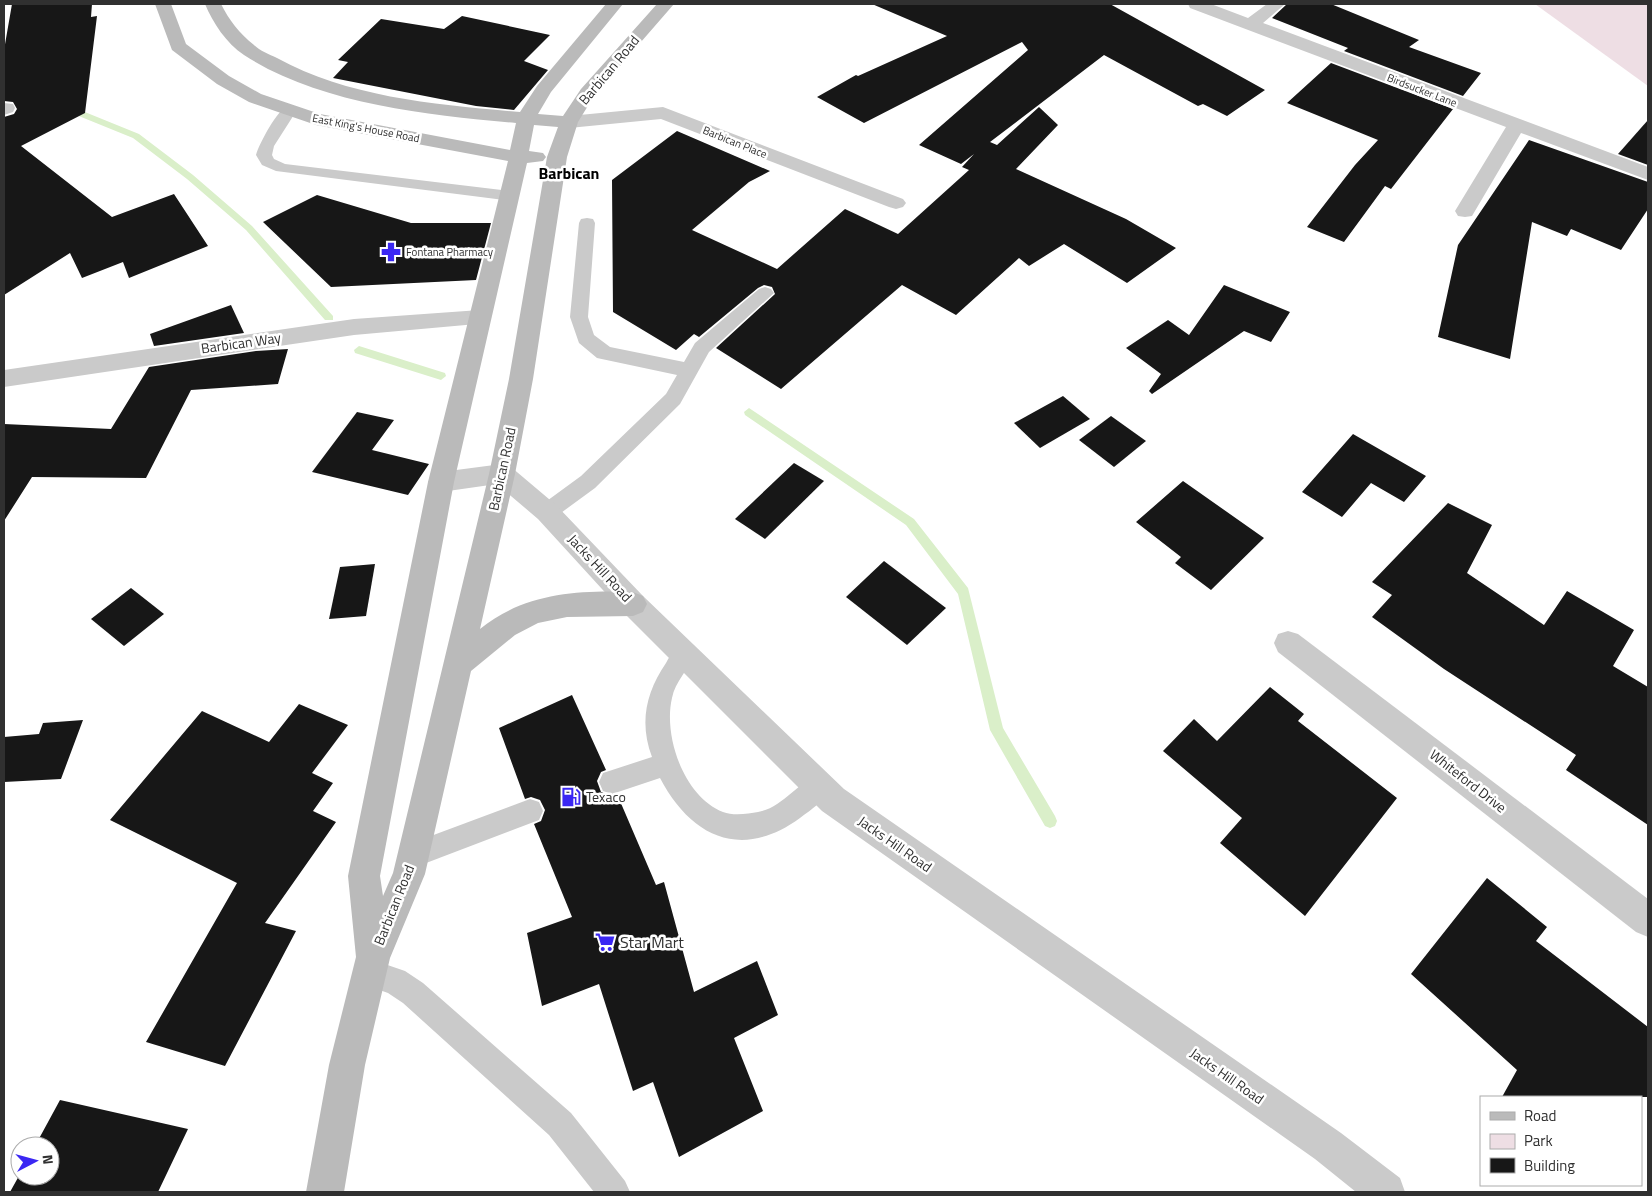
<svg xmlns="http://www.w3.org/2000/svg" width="1652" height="1196" font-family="'Titillium Web',sans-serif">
<rect width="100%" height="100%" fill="#fff"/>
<polygon fill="#eedee4" points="1535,4 1648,4 1648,86"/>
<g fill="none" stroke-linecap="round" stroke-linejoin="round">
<g fill="#daefc9" fill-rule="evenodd">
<polygon points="64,106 70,106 139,134 193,175 252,226 333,316 333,320 325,320 246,230 187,179 133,138 64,110"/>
<polygon points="359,346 445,373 446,376 441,380 355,353 354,350"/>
<polygon points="749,408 914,519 968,588 1003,728 1055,816 1057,821 1055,826 1050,828 1045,826 990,730 958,594 906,525 745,415 744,412"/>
</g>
</g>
<g fill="#171717">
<polygon points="12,4 92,4 91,17 97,16 85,113 21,146 112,217 174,194 208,246 129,278 123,262 82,278 70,253 4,295 4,117 14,114 17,109 13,102 4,101 4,50"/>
<polygon points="872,4 1110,4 1265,90 1227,116 1203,104 1198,106 1104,55 990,142 997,145 1039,107 1058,125 1016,169 1126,219 1176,248 1127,283 1064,244 1029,266 1019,258 956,315 902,285 781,389 716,348 775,294 772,287 764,285 758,288 699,337 694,334 676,350 613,312 612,180 677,131 770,171 749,182 692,230 777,269 845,209 898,234 969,170 962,167 974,154 961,164 919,145 1028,50 1022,42 864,123 817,97 856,75 858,76 947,36"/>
<polygon points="1287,4 1331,4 1419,40 1409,47 1481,73 1463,96 1344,51 1348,48 1272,18"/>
<polygon points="462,16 550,35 524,61 548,70 514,110 476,106 333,78 348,62 338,60 381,19 444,29"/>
<polygon points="1331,63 1453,109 1391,189 1385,186 1344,242 1307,227 1355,165 1378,140 1287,103"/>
<polygon points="1648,120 1648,165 1618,154"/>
<polygon points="1529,140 1648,182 1648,209 1621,250 1571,229 1567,236 1532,222 1510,359 1438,337 1458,245"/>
<polygon points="317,195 411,223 491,223 476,280 331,287 263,222"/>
<polygon points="1224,285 1290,312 1271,342 1244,331 1152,394 1149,391 1161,374 1126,348 1168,320 1189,335"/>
<polygon points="231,305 244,333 154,346 150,334"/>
<polygon points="288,349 278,384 191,390 146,478 32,477 4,521 4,424 111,429 149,367 256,351"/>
<polygon points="1063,396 1090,419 1040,448 1014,423"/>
<polygon points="357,412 394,420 372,450 429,464 408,495 312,472"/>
<polygon points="1111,416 1146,441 1114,467 1079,440"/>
<polygon points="1353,434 1426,476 1404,502 1371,483 1342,517 1302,492"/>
<polygon points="794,463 824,481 765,539 735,519"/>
<polygon points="1183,481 1264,538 1211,590 1175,563 1181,557 1136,522"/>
<polygon points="1448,503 1492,525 1467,573 1544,625 1567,591 1634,630 1613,666 1648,687 1648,825 1566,770 1576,755 1444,669 1372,617 1392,595 1372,582"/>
<polygon points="884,561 946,608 907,645 846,597"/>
<polygon points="375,564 366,616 329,619 340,567"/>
<polygon points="131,588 164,614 124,646 91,619"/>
<polygon points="1270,687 1304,714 1298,721 1397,798 1305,916 1220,843 1242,818 1163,751 1194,719 1217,741"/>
<polygon points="572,695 606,770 601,772 597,781 601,792 611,796 617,794 656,885 664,882 694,992 757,961 778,1015 734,1038 763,1111 679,1157 653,1082 633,1091 599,984 542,1006 527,933 572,917 534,824 541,821 545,810 540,800 531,797 525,799 499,728"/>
<polygon points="299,704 348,725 312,773 333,783 313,811 336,822 265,923 296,931 225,1066 146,1042 237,883 110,820 202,711 269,742"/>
<polygon points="83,720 61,779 4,782 4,737 39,734 43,723"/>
<polygon points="1487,878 1547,927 1536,941 1648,1027 1648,1097 1502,1097 1517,1070 1411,974"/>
<polygon points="60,1100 188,1129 158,1192 10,1192 20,1174 20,1176 50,1176 50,1146 35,1146"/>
</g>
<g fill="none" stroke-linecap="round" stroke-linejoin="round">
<g fill="#cacaca" fill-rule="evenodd">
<path d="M 289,105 L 297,110 L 274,146 L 272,155 L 274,159 L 285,164 L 511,191 L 517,192 L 519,196 L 517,200 L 511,201 L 276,171 L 262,165 L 256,155 C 259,144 278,108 289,105 Z"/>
<polygon points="587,218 593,219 595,223 588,317 594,335 610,347 684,362 695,343 759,289 765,287 771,289 774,293 709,352 680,404 595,488 554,518 547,520 540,518 536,512 540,506 581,476 666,394 677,375 597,358 579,343 570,317 579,223 581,219"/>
<path d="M 684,644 L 692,647 L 696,654 C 689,668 675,682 672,698 C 663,736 684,797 723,812 C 733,816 748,814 758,812 C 782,808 797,783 819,774 L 828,777 L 832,786 C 826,800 812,809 800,818 C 741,861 691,837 660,778 L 612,794 L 603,791 L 599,782 L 603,773 L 652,757 C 639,723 646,692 666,663 C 671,654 674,647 684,644 Z"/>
<polygon points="530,799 539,802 543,811 539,820 413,868 404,864 400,855 404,846"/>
<polygon points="370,959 405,971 423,983 571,1113 625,1181 630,1192 594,1192 549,1135 403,1003 388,993 360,983 356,973 360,963"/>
</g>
<g fill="#cacaca" fill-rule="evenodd">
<polygon points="1188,4 1211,4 1248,18 1267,4 1285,4 1263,23 1648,167 1648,180 1521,133 1472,216 1465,217 1458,216 1455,211 1506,127 1190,8"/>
<polygon points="4,103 13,104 15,108 13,112 4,115"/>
<polygon points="663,107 903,199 906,203 903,207 896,209 889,207 661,119 569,128 562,126 560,122 562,118 569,116"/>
<polygon points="480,310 488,313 491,318 488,323 354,335 4,387 4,370 354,319"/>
<polygon points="1288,631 1298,634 1648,899 1648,937 1636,932 1278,652 1274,643 1278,634"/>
</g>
<polygon fill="#cacaca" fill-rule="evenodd" points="502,464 511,467 556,505 643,596 844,789 1341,1133 1400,1178 1405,1192 1356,1192 1315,1159 822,811 623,612 538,519 497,484 441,492 432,489 428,482 432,475 441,472"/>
<path fill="#bababa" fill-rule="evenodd" d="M 155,4 L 171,4 L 186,44 L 229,76 L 261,94 L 320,114 L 510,150 L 516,123 C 428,115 319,104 244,55 C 226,43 213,23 205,4 L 221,4 C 229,20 239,33 254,45 C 260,51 269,54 277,58 C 349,98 440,105 520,112 L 537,86 L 606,4 L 623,4 L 551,92 L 538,114 L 563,116 L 581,89 L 657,4 L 674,4 L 594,96 L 578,122 L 567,157 L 533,379 L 515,474 L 480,629 C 524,593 578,590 633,592 L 643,596 L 647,604 L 643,612 L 633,616 L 567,617 L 538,623 L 515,635 L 471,671 L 425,874 L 390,958 L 365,1065 L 344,1192 L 306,1192 L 329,1065 L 356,957 L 348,876 L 428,482 L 508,161 L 316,125 L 249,102 L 217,84 L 172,50 ZM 534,125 L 558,127 L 547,157 L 509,379 L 489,474 L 393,873 L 383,896 L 380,876 L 454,482 L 527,163 L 543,161 L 546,157 L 543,153 L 529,151 Z"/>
</g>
<defs>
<symbol id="pharmacy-bare" viewBox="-9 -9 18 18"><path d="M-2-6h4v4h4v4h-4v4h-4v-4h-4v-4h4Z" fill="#3b27f3" stroke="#fff" stroke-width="2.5" paint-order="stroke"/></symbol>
<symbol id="fuel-bare" viewBox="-9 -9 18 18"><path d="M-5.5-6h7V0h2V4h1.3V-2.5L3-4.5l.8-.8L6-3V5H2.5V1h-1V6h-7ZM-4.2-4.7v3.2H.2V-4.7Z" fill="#3b27f3" stroke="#fff" stroke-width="2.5" paint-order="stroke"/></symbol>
<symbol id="supermarket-bare" viewBox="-9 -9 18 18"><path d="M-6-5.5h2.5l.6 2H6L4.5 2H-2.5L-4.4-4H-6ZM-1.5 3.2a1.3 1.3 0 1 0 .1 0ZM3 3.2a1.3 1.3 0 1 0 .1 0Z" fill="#3b27f3" stroke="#fff" stroke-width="2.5" paint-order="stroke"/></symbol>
</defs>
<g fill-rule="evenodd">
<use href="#pharmacy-bare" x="377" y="238" width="28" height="28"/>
<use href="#fuel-bare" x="557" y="783" width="28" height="28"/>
<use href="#supermarket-bare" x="591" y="928" width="28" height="28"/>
</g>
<g text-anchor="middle" stroke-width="5" stroke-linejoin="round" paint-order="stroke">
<g font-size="11" fill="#303030" stroke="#fff">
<text transform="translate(1422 90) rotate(21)" y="4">Birdsucker Lane</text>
<text transform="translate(366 128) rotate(11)" y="4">East King's House Road</text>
<text transform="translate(735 142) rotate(22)" y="4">Barbican Place</text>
</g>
<g font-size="11" fill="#303030" stroke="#fff" text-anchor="start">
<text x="406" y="256">Fontana Pharmacy</text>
</g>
<g font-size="14" fill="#303030" stroke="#fff">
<text transform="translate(609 70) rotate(-50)" y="5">Barbican Road</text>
<text transform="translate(241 343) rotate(-8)" y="5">Barbican Way</text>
<text transform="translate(502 469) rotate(-78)" y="5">Barbican Road</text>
<text transform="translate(600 568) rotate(47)" y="5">Jacks Hill Road</text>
<text transform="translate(1468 781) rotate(38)" y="5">Whiteford Drive</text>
<text transform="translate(895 844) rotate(35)" y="5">Jacks Hill Road</text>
<text transform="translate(394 905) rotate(-68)" y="5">Barbican Road</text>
<text transform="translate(1227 1076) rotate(35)" y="5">Jacks Hill Road</text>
</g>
<g font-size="14" fill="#303030" stroke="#fff" text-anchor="start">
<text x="586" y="802">Texaco</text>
</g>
<g font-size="16" font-weight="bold" fill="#000" stroke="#fff">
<text x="569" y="179">Barbican</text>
</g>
<g font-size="16" fill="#303030" stroke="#fff" text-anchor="start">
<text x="620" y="948">Star Mart</text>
</g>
</g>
<rect width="1652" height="1196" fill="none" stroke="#303030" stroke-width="10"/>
<rect x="1480" y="1096" width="162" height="90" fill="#ffffff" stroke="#acacac"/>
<rect x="1490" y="1112" width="25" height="8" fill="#bababa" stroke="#acacac"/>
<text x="1524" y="1121" font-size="15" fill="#303030">Road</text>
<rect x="1490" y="1134" width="25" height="15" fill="#eedee4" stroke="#acacac"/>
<text x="1524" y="1146" font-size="15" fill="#303030">Park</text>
<rect x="1490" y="1158" width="25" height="15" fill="#171717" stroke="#acacac"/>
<text x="1524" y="1171" font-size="15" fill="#303030">Building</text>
<g transform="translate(35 1161) rotate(84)"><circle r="24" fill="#ffffff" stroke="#acacac"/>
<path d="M0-4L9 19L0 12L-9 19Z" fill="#3b27f3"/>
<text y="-8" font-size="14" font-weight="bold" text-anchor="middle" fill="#303030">N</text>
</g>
</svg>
